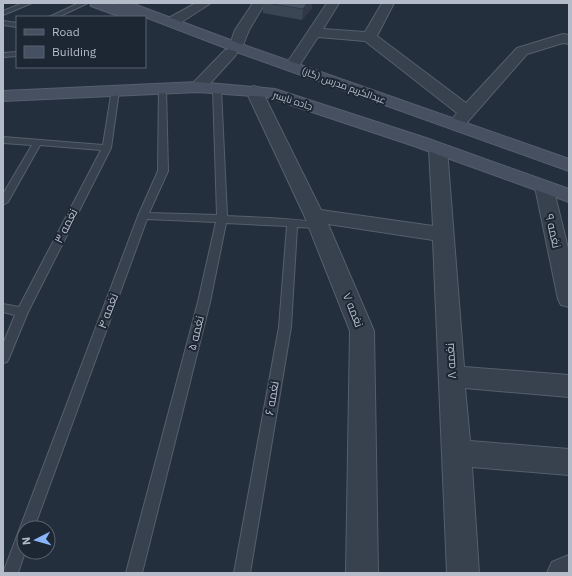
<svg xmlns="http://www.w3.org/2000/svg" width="572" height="576" font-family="'IBM Plex Sans',Cairo,sans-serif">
<rect width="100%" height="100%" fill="#242f3e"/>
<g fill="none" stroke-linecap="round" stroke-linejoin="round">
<defs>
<g id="lane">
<polygon points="23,3 32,3 3,15 3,11"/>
<polygon points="79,3 88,3 58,17 49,17"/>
<polygon points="3,21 17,23 17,27 3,25"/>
<polygon points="17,52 17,56 3,57 3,53"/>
<path d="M 159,87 L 166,89 L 168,171 L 149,213 L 217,215 L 213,89 L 217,87 L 221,89 L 227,216 C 241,217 319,219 323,225 L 318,228 L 297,227 L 291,327 L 250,573 L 234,573 L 279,327 L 287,226 L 226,223 L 210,302 L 142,573 L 126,573 L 198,302 L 216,222 L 147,219 L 34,528 L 24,528 L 25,552 L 18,573 L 3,573 L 138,216 L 158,171 Z"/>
<polygon points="112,89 119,91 111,148 28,312 9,358 7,362 3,363 3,344 15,315 3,312 3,304 19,307 101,150 40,145 8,202 3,205 3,194 32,145 3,143 3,137 103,145"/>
</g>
<g id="street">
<polygon points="196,3 211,3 177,25 167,25 165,22 167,19"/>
<polygon points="253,3 265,3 249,30 241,50 236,51 237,53 235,56 204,90 192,90 190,87 192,84 225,50 230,49 229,47 235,30"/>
<polygon points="327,3 339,3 323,29 365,32 382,3 394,3 377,36 466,103 517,48 563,34 569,35 569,44 563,43 527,54 463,127 457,128 451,127 449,123 457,113 365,41 318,37 297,69 287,69 285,66"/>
<polygon points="254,86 260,88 262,91 321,210 433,226 429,149 432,145 438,144 444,145 447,149 464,367 569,375 569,397 465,388 470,441 569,449 569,475 472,467 479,573 447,573 433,240 328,224 374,331 378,573 346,573 350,331 304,215 246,91 248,88"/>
<polygon points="544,181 551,183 553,187 569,252 569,307 561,305 558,299 535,187 537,183"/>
<polygon points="569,555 569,573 547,573 552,562"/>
</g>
<g id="secondary">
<polygon points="90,3 108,3 114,5 113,3 131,3 241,44 569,159 569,171 231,50 145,17 138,15 140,17 121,17 91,6"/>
<polygon points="198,82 275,89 426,138 569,189 569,202 414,146 267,97 198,92 3,101 3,91"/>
</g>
</defs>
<use href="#lane" stroke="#565f6c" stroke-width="2"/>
<use href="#street" stroke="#565f6c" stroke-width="2"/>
<use href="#secondary" stroke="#565f6c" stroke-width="2"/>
<use href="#lane" fill="#38414e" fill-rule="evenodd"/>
<use href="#street" fill="#38414e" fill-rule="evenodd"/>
<use href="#secondary" fill="#465061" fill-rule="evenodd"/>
</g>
<polygon fill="#3b4654" points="263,3 312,3 312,8 302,20 263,13"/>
<polygon fill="#303945" points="307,3 312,3 312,8 302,20 303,9"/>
<polygon fill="#455162" stroke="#303945" points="266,3 307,3 303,9"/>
<g text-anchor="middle" stroke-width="4" stroke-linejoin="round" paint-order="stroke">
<g font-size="10" fill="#b4bcc9" stroke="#1d2633">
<text transform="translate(344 85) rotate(20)" y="4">عبدالکریم مدرس (گاز)</text>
<text transform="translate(293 100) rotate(18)" y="4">جاده نایسر</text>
</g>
<g font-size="12" fill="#b4bcc9" stroke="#1d2633">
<text transform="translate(66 226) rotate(-63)" y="4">نغمه ۳</text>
<text transform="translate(553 231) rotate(77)" y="4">نغمه ۹</text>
<text transform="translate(353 310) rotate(68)" y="4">نغمه ۷</text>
<text transform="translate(108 311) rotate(-69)" y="4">نغمه ۴</text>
<text transform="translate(196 333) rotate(-76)" y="4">نغمه ۵</text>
<text transform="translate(451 361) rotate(-94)" y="4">نغمه ۸</text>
<text transform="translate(272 398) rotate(-80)" y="4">نغمه ۶</text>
</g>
</g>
<rect width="572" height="576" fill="none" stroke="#b4bcc9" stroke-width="8"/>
<rect x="16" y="16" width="130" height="52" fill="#1d2633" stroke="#59626f"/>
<rect x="24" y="29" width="20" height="6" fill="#465061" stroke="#59626f"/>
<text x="52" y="36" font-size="12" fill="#b4bcc9">Road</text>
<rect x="24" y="46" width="20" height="12" fill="#455162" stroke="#59626f"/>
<text x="52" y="56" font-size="12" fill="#b4bcc9">Building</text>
<g transform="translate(36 540) rotate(264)"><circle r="19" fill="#1d2633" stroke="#59626f"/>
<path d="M0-3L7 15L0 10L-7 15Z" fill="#8ab4f8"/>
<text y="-6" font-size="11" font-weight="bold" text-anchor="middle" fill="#b4bcc9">N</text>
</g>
</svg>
